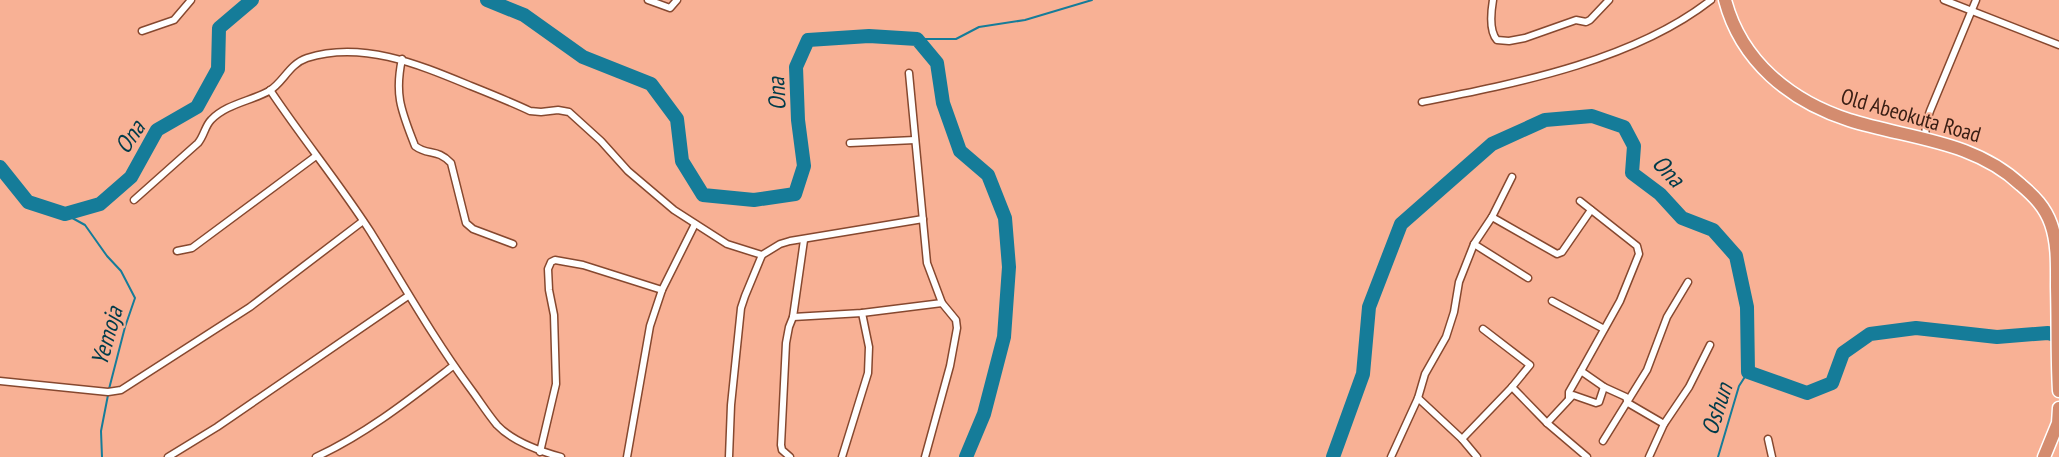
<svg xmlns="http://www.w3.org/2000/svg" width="2059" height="457" font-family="'PT Sans Narrow',sans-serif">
<rect width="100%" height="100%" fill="#f8b195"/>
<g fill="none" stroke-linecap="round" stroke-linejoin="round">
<g stroke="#157c99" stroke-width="2">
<polyline points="917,39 956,39 979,27 1025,20 1092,0"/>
<polyline points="65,214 85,225 107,256 121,271 135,298 125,327 109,389"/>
<polyline points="102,457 101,431 108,395"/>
<polyline points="1718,457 1739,386 1748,372"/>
</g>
<g stroke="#157c99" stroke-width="14">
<polyline points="487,0 524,15 583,57 651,84 677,119 682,161 703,195 754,200 795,194 804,166 798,120 796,67 808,40 869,36 917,39 937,63 943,103 960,151 988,175 1005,218 1009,267 1004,337 984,414 966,457"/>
<polyline points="0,167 28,202 65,214 100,204 131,177 157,130 197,107 218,69 219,28 252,0"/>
<polyline points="1333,457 1363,374 1369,307 1401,224 1492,144 1545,120 1592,116 1624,127 1634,146 1632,173 1660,194 1682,218 1713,230 1736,256 1747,307 1748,372 1807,393 1832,383 1843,353 1870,334 1916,328 1997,337 2048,333 2059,336"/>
</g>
<defs>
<g id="street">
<polyline points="648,0 670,8 677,0"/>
<path d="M 1493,0 C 1491,12 1489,31 1497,40 L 1509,41 L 1525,38 L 1576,20 L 1586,22 L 1590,20 L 1609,0"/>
<polyline points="1944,0 2059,45"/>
<polyline points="142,31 174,20 191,0"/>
<path d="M 402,59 C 394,96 402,112 415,146 C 428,156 437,148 451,163 L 466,223 L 473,229 L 513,244"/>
<polyline points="909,73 927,263 942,303 956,320 957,328 950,366 925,457"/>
<path d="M 270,90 C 302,138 339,183 370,231 C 403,284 433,338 470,388 C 479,400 487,413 497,425 C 513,442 539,451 561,457"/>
<path d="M 1422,102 C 1517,83 1633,61 1711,0"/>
<polyline points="1925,138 1926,123 1930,111 1976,0"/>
<polyline points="850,143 915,140"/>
<path d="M 134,200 L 198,143 C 204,136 205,126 211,120 C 226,104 251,101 269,91 C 283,83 289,64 307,58 C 362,40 420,65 471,86 C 491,94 511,102 530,111 L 541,112 L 558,110 L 569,112 L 601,141 L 628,171 L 674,210 L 727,244 L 762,255"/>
<polyline points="1580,201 1637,246 1639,254 1620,301 1581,371 1604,387 1626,397 1628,403 1664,424"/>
<polyline points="1492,217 1557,254 1562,252 1591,210"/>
<polyline points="1474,244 1528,278"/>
<polyline points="177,251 192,248 316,156"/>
<polyline points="1552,301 1604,329"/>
<polyline points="793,317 862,313 942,303"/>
<polyline points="0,381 108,392 121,390 250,307 363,221"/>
<polyline points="1512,387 1547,423 1587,457"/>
<polyline points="1418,398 1462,439 1477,457"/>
<polyline points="1569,398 1569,392 1581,371"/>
<polyline points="1547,423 1573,395 1596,403 1599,402 1604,387"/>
<polyline points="1462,439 1512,387 1530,365 1483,329"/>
<polyline points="1768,439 1772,457"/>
<polyline points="1603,441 1647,370 1667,317 1688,282"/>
<polyline points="540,452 556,384 554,315 549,290 548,269 551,262 555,260 583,265 662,290"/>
<polyline points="168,457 217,427 408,296"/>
<path d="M 316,457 C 366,434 410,399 453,366"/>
<polyline points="627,457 650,326 662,290 695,224"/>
<polyline points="729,457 731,405 741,308 745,296 762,255 780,244 790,241 923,219"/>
<polyline points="790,457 782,450 781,445 786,343 789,327 793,317 804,240"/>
<polyline points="842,457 868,373 869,347 862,313"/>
<polyline points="1391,457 1418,398 1425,374 1446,337 1454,312 1459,282 1474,244 1492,217 1512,177"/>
<polyline points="1649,457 1664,424 1689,387 1710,345"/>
</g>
<g id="highway">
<path d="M 1725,0 C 1741,61 1790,101 1849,120 C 1909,139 1973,140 2021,185 C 2034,196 2045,207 2051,224 C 2058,244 2057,266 2057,287 C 2058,322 2057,357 2059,391"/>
<polyline points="2044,457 2058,423 2059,408"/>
</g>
</defs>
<use href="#street" stroke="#86482f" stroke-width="9"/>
<use href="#highway" stroke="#fff" stroke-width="15"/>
<use href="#street" stroke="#fff" stroke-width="6"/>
<use href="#highway" stroke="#d48c6f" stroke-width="12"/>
</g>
<g text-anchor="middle" stroke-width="4.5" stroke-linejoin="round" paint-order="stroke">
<g font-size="22" fill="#381d13" stroke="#f8b195">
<text transform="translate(1911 115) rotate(16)" y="8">Old Abeokuta Road</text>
</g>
<g font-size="24" font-style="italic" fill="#003b4a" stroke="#f8b195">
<text transform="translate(777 94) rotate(-93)" y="8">Ona</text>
<text transform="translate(130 137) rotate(-56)" y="8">Ona</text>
<text transform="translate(1668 171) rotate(46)" y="8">Ona</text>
<text transform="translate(107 336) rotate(-74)" y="8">Yemoja</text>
<text transform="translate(1717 409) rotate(-72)" y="8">Oshun</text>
</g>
</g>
</svg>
